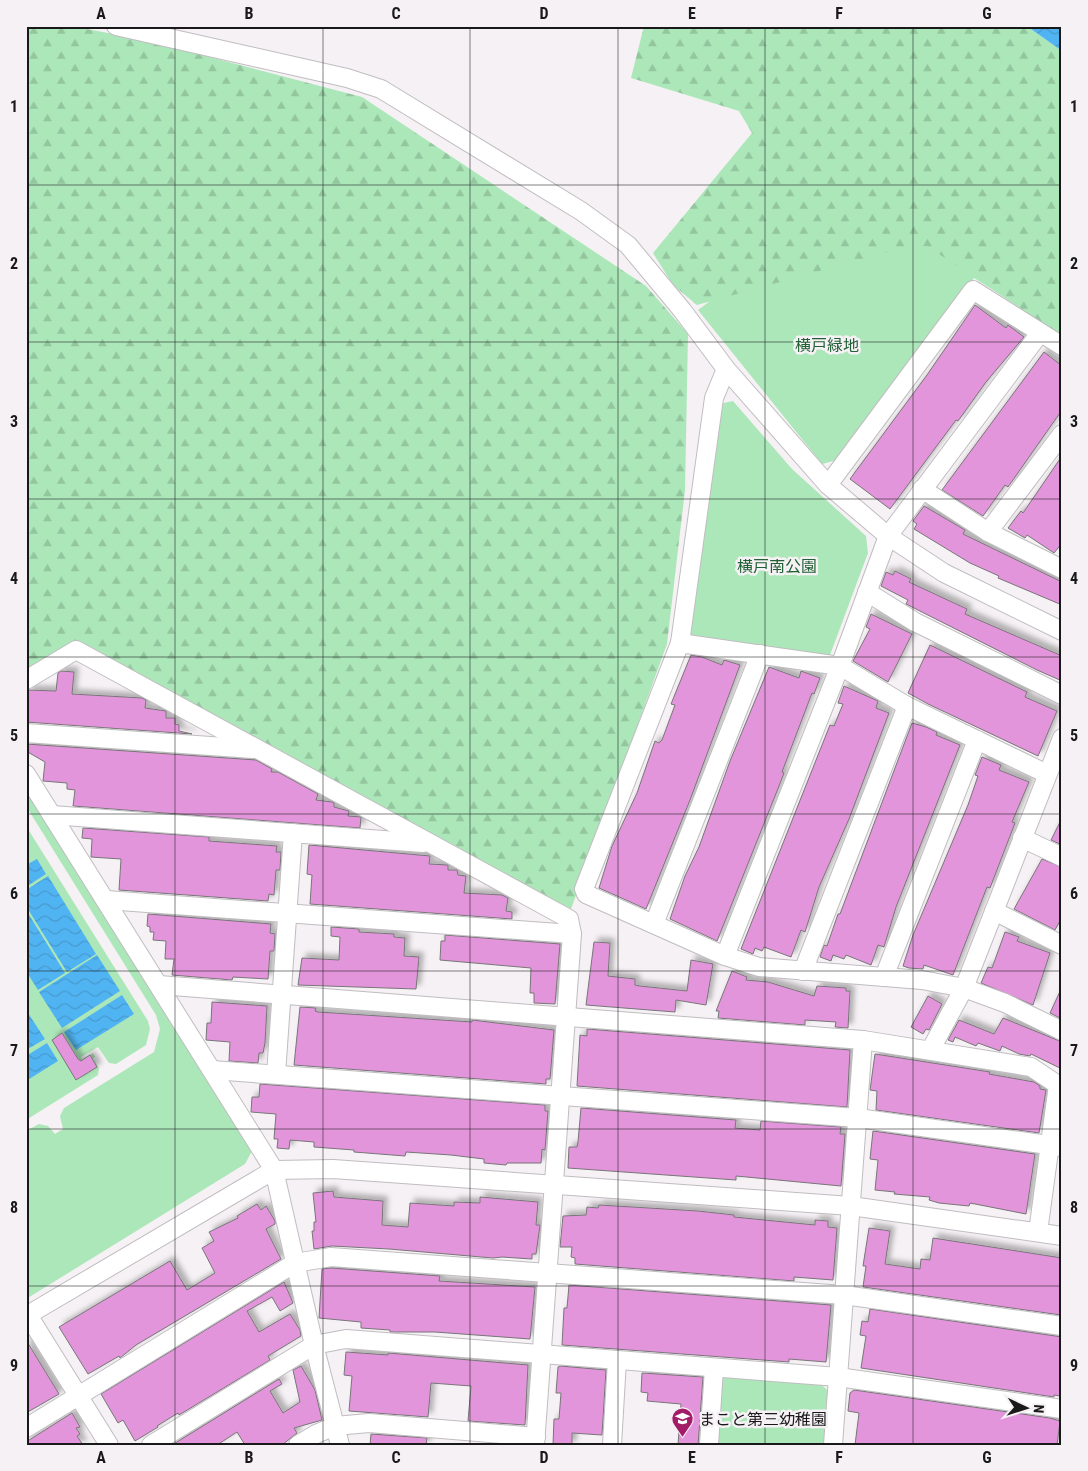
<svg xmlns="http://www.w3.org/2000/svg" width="1088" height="1471" font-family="'Roboto Condensed','Noto Sans JP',sans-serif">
<defs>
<pattern id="forest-firs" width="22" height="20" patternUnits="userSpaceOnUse" patternTransform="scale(1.25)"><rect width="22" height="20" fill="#ace7b9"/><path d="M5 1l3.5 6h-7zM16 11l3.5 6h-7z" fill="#93c69e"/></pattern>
<pattern id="water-waves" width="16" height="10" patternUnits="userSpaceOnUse" patternTransform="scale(1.25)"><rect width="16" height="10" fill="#51b4f2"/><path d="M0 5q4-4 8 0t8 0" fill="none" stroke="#469acf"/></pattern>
<filter id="shadow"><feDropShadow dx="4.5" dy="-4.5" stdDeviation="2.5" flood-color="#0004"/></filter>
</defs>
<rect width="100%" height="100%" fill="#f5f1f4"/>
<g fill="#ace7b9">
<polygon points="1062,213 1062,332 974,278 837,460 822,464 698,310 729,287"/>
<polygon points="733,401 792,469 866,536 868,553 830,655 685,637 719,404"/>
<polygon points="26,791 252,1151 245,1164 26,1299 26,1131 39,1124 48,1126 55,1134 63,1129 60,1116 64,1108 154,1052 160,1029 156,1015 26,806"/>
<polygon points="26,826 148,1021 150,1029 146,1045 116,1064 109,1063 98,1047 81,1057 82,1059 93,1053 95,1057 93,1058 99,1068 98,1075 26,1120"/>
<polygon points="722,1374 819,1382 828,1391 824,1445 712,1445"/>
</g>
<g fill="url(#forest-firs)">
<polygon points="26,26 71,26 145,40 362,97 646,286 688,334 685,490 667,644 571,909 392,817 75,643 26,671"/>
<polygon points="644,26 1027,26 1062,51 1062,336 927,246 892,251 697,305 673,285 653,253 752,133 739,111 631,78"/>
</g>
<g fill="url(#water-waves)">
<polygon points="1027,26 1062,26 1062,51 1031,29"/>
<polygon points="37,859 46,874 26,887 26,865"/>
<polygon points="48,876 96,954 67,972 26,906 26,890"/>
<polygon points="26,910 65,973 38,990 26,971"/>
<polygon points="97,955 120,991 62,1028 39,992"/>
<polygon points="122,995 134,1014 76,1050 64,1032"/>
<polygon points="26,1010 45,1039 26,1050"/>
<polygon points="47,1043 58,1061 26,1081 26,1056"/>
</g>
<g fill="#e395dc" stroke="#787578" filter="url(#shadow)">
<polygon points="975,305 1006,328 1008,325 1024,337 986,382 958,421 956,420 890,509 850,479 927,375"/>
<polygon points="1044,352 1062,366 1062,410 1008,487 1005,485 983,516 942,490"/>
<polygon points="1062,456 1062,543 1054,553 1027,535 1025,538 1008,528 1021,511 1023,513"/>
<polygon points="924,506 965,530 963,534 1062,582 1062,605 998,578 999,576 970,563 914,529 917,524 913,521"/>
<polygon points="895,571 911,579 909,582 967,609 965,614 1062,656 1062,681 1037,670 906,604 908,600 881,586 886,572 893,575"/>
<polygon points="871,614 912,634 888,682 853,661 870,629 866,627"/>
<polygon points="930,645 1027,692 1025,697 1057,711 1038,756 928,704 908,693"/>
<polygon points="691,655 702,657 722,665 724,660 740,665 690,800 646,909 599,888 612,846 637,793 655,741 659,743 662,740 675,705 671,704"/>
<polygon points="769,667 799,678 801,671 820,678 814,694 812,693 782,772 784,773 777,791 717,941 670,919 685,876 699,847 730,761"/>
<polygon points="61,671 74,672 72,694 142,698 146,700 145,708 166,711 166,718 175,718 175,724 179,725 179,731 192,734 26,722 28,690 56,691 58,673"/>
<polygon points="844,686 878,701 876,708 889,713 849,819 819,887 805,932 801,930 791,957 764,947 762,951 755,948 753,954 741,949 830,725 834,726 843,704 838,703"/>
<polygon points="912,723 926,727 937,732 936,735 960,745 896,907 884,947 878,945 871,965 846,955 844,959 833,955 831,961 820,957 824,945 827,946 838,914 840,914"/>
<polygon points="26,744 256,760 272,769 271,772 278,772 318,794 316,800 332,802 334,803 334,807 349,811 348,816 361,817 360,828 73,806 75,790 67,789 67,783 43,781 45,762 26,751"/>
<polygon points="982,757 1001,765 999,770 1029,782 1012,822 1015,823 990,888 987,887 953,975 924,965 923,969 909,968 903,966 913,935 968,805 978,776 975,775"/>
<polygon points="1062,818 1062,845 1051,840"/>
<polygon points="83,828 209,837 209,841 277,846 276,852 281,852 280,870 276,870 274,895 269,894 268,901 119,890 121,859 91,857 92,839 82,838"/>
<polygon points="309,845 430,856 429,864 448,865 448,870 457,870 458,875 466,876 464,893 502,895 508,898 506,911 512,912 512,919 310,904 312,875 307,874"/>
<polygon points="1042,859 1062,867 1062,917 1055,930 1014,909"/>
<polygon points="148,914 271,924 270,933 275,934 274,951 270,951 268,979 233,977 232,980 172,975 174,959 165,959 166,941 153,940 154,932 150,932 150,927 147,926"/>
<polygon points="331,927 359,929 359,932 394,934 394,937 405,938 404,956 419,957 416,989 298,985 302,958 339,960 340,937 331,936"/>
<polygon points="1005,932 1019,937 1017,941 1050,953 1033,1005 981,983 988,967 992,968"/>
<polygon points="445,935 560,944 555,1004 534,1003 534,993 530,993 531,968 440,960 441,941 445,941"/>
<polygon points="594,942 610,943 608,976 635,979 635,985 640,986 687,991 691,960 713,964 706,1005 676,1000 675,1012 586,1005"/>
<polygon points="732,971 747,977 746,980 768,982 814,996 817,986 846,988 846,991 850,991 848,1028 835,1027 836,1022 805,1020 805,1025 718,1018 719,1011 716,1011"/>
<polygon points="1062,987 1062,1019 1050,1013"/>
<polygon points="928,996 942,1004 929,1030 926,1029 923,1034 911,1027"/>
<polygon points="212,1002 267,1006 265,1043 263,1053 259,1053 258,1063 229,1061 230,1042 206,1040 207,1023 211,1023"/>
<polygon points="300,1007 316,1008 315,1011 318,1012 472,1022 472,1020 554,1030 550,1079 546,1079 546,1084 294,1065"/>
<polygon points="1003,1018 1062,1042 1062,1069 1031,1054 1030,1056 1019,1054 1002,1046 1000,1051 978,1043 976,1046 955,1037 953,1042 948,1040 959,1020 994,1034"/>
<polygon points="587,1029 850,1050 847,1107 577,1086 580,1035 587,1036"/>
<polygon points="62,1033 78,1059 81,1061 90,1055 97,1067 76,1080 52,1040"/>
<polygon points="875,1054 990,1072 989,1074 1034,1082 1040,1086 1040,1089 1046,1090 1039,1133 876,1110 877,1091 870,1090"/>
<polygon points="260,1084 545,1105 545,1111 548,1111 545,1150 542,1149 541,1163 507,1163 506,1165 484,1163 484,1159 451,1155 406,1152 405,1156 354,1152 354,1150 314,1147 314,1142 290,1140 289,1149 277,1148 278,1139 274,1139 276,1114 251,1112 252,1097 259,1097"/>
<polygon points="581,1108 736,1120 735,1128 760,1130 761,1121 841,1127 840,1134 845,1134 841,1186 736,1176 736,1180 568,1168 569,1147 577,1147 578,1142"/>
<polygon points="873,1131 1035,1154 1026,1214 970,1203 969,1206 939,1203 929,1200 930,1197 894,1194 895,1192 875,1190 878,1160 870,1159"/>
<polygon points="333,1191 334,1197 383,1201 382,1225 408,1227 410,1203 454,1206 454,1202 480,1203 480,1197 538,1202 536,1225 540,1225 536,1254 532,1254 532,1259 502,1257 493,1258 389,1249 332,1246 314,1249 312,1231 314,1231 314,1222 316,1222 313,1193"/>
<polygon points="257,1204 261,1210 266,1206 275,1221 275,1224 266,1229 281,1259 136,1345 120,1358 119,1356 88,1374 59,1327 170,1261 187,1290 215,1273 202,1248 214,1241 209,1232 238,1218 237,1216"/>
<polygon points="599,1205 698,1211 734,1215 734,1217 815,1225 815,1220 828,1221 828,1227 837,1228 833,1280 794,1277 794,1281 575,1264 575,1258 571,1257 572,1247 560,1247 563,1216 586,1215 587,1207 598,1208"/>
<polygon points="869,1228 890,1231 885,1264 920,1269 921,1259 930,1260 933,1238 1062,1258 1061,1315 863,1287 866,1266 863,1266"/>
<polygon points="331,1268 440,1276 439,1281 535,1287 530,1339 435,1332 390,1332 390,1330 361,1328 361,1322 319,1318 322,1269"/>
<polygon points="284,1282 293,1303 280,1311 272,1297 247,1311 259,1332 290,1314 300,1330 301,1336 268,1356 270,1360 179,1415 178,1413 157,1426 158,1427 135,1441 123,1420 118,1423 101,1394"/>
<polygon points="569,1285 831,1305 826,1362 789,1359 789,1362 562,1345 564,1308 567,1308"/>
<polygon points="870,1309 1062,1337 1060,1396 1054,1395 1054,1397 861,1368 866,1336 860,1335 862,1321 868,1322"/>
<polygon points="26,1340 59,1394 26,1413"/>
<polygon points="346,1352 388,1355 388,1353 528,1365 525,1425 468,1421 471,1386 431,1383 428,1417 349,1411 352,1376 344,1375"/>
<polygon points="301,1366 315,1390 322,1420 294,1428 297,1433 282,1445 245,1445 237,1432 217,1445 172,1445 279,1379 282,1384 270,1391 283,1413 300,1402 293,1370"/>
<polygon points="560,1366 606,1370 602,1435 572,1433 572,1445 553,1445 554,1419 559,1419 561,1393 556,1393 558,1367"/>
<polygon points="642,1373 703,1377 698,1445 678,1445 681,1404 647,1401 648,1393 641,1392"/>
<polygon points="854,1390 1050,1418 1060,1421 1057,1445 855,1445 859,1413 848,1411 850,1393"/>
<polygon points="72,1413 80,1427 76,1428 80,1434 77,1436 83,1445 26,1445 26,1442"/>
<polygon points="371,1434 427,1438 426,1445 370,1445"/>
</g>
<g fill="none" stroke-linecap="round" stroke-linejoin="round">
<defs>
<g id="minor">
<polyline points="116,26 347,78 381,89 581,211 628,245 682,310 726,369 828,485 888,536 944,573 1062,631"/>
<polyline points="828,485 973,290 1062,346"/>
<polyline points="922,489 988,532 1062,569"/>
<polyline points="988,532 1062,434"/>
<polyline points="867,592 915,622 1062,695"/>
<polyline points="680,643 714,398 726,369"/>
<polyline points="26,680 76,650 569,919 572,934 535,1445"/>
<polyline points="26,733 253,749"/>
<polyline points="26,774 274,1170 314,1345 340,1445"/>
<polyline points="1047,774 907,706 840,666 680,643 584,889 586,894 725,956 759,967 922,980 964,988 1005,1003 1062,1031"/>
<polyline points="52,815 423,843"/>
<polyline points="1022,838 1062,857"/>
<polyline points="106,900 572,934"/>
<polyline points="994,911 1062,945"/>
<polyline points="654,924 760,654"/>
<polyline points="725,956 840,666 888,536 1040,333"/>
<polyline points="803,971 907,706"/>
<polyline points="884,977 977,740"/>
<polyline points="159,985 863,1040 1031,1067 1058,1085 1038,1232"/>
<polyline points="931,1049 964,988 1062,738"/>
<polyline points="212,1070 858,1118 1062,1147"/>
<polyline points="276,1074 293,833"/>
<polyline points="28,1315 109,1445"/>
<polyline points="26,1316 274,1170 333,1169 851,1206 1062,1236"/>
<polyline points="26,1428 295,1263 331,1257 844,1295 1062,1326"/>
<polyline points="151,1445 314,1345 346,1339 838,1377 1062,1409"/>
<polyline points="298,1445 316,1434 335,1426 369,1423 536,1437"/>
<polyline points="612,1445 617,1361"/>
<polyline points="709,1445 714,1368"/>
<polyline points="833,1445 863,1040"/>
</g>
</defs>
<use href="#minor" stroke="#c0bdc0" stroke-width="20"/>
<use href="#minor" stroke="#fff" stroke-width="18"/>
</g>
<path fill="none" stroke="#1a191a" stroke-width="1" stroke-opacity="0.55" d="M 175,26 L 175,1445M 323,26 L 323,1445M 470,26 L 470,1445M 618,26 L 618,1445M 765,26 L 765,1445M 913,26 L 913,1445M 26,185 L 1062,185M 26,342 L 1062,342M 26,499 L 1062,499M 26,657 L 1062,657M 26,814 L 1062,814M 26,971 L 1062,971M 26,1129 L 1062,1129M 26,1286 L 1062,1286"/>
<defs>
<symbol id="school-pin" viewBox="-11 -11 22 30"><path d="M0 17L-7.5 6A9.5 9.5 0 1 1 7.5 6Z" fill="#a21c68" stroke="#f5f1f4"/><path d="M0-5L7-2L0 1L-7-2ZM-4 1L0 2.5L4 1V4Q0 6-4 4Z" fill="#fff"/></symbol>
</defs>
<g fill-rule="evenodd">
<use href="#school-pin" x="670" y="1406" width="25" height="34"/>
</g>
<g text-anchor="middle" stroke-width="5" stroke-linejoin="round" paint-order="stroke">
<g font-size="16" fill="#206035" stroke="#f5f1f4">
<text x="827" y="351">横戸緑地</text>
<text x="777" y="572">横戸南公園</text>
</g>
<g font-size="16" fill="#1a191a" stroke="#f5f1f4" text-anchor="start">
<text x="699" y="1425">まこと第三幼稚園</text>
</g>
</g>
<rect width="1088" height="1471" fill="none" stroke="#f5f1f4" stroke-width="55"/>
<g transform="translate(1026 1408) rotate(94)" stroke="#f5f1f4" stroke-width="4" paint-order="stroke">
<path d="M0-4L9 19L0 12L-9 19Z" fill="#1a191a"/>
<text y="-8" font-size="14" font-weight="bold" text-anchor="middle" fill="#1a191a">N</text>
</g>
<rect x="28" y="28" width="1032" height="1416" fill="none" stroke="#1a191a" stroke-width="2"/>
<g font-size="16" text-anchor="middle" font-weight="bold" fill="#1a191a">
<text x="101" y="19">A</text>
<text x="249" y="19">B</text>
<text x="396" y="19">C</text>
<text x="544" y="19">D</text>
<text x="692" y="19">E</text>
<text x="839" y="19">F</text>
<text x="987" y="19">G</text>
<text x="14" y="112">1</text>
<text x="1074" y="112">1</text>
<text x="14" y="269">2</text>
<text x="1074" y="269">2</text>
<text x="14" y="427">3</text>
<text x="1074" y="427">3</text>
<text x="14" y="584">4</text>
<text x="1074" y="584">4</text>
<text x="14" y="741">5</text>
<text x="1074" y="741">5</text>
<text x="14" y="899">6</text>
<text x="1074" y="899">6</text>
<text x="14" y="1056">7</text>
<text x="1074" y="1056">7</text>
<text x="14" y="1213">8</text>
<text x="1074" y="1213">8</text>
<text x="14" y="1371">9</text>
<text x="1074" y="1371">9</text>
<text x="101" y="1463">A</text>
<text x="249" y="1463">B</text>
<text x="396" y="1463">C</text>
<text x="544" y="1463">D</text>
<text x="692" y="1463">E</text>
<text x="839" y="1463">F</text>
<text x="987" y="1463">G</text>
</g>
</svg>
